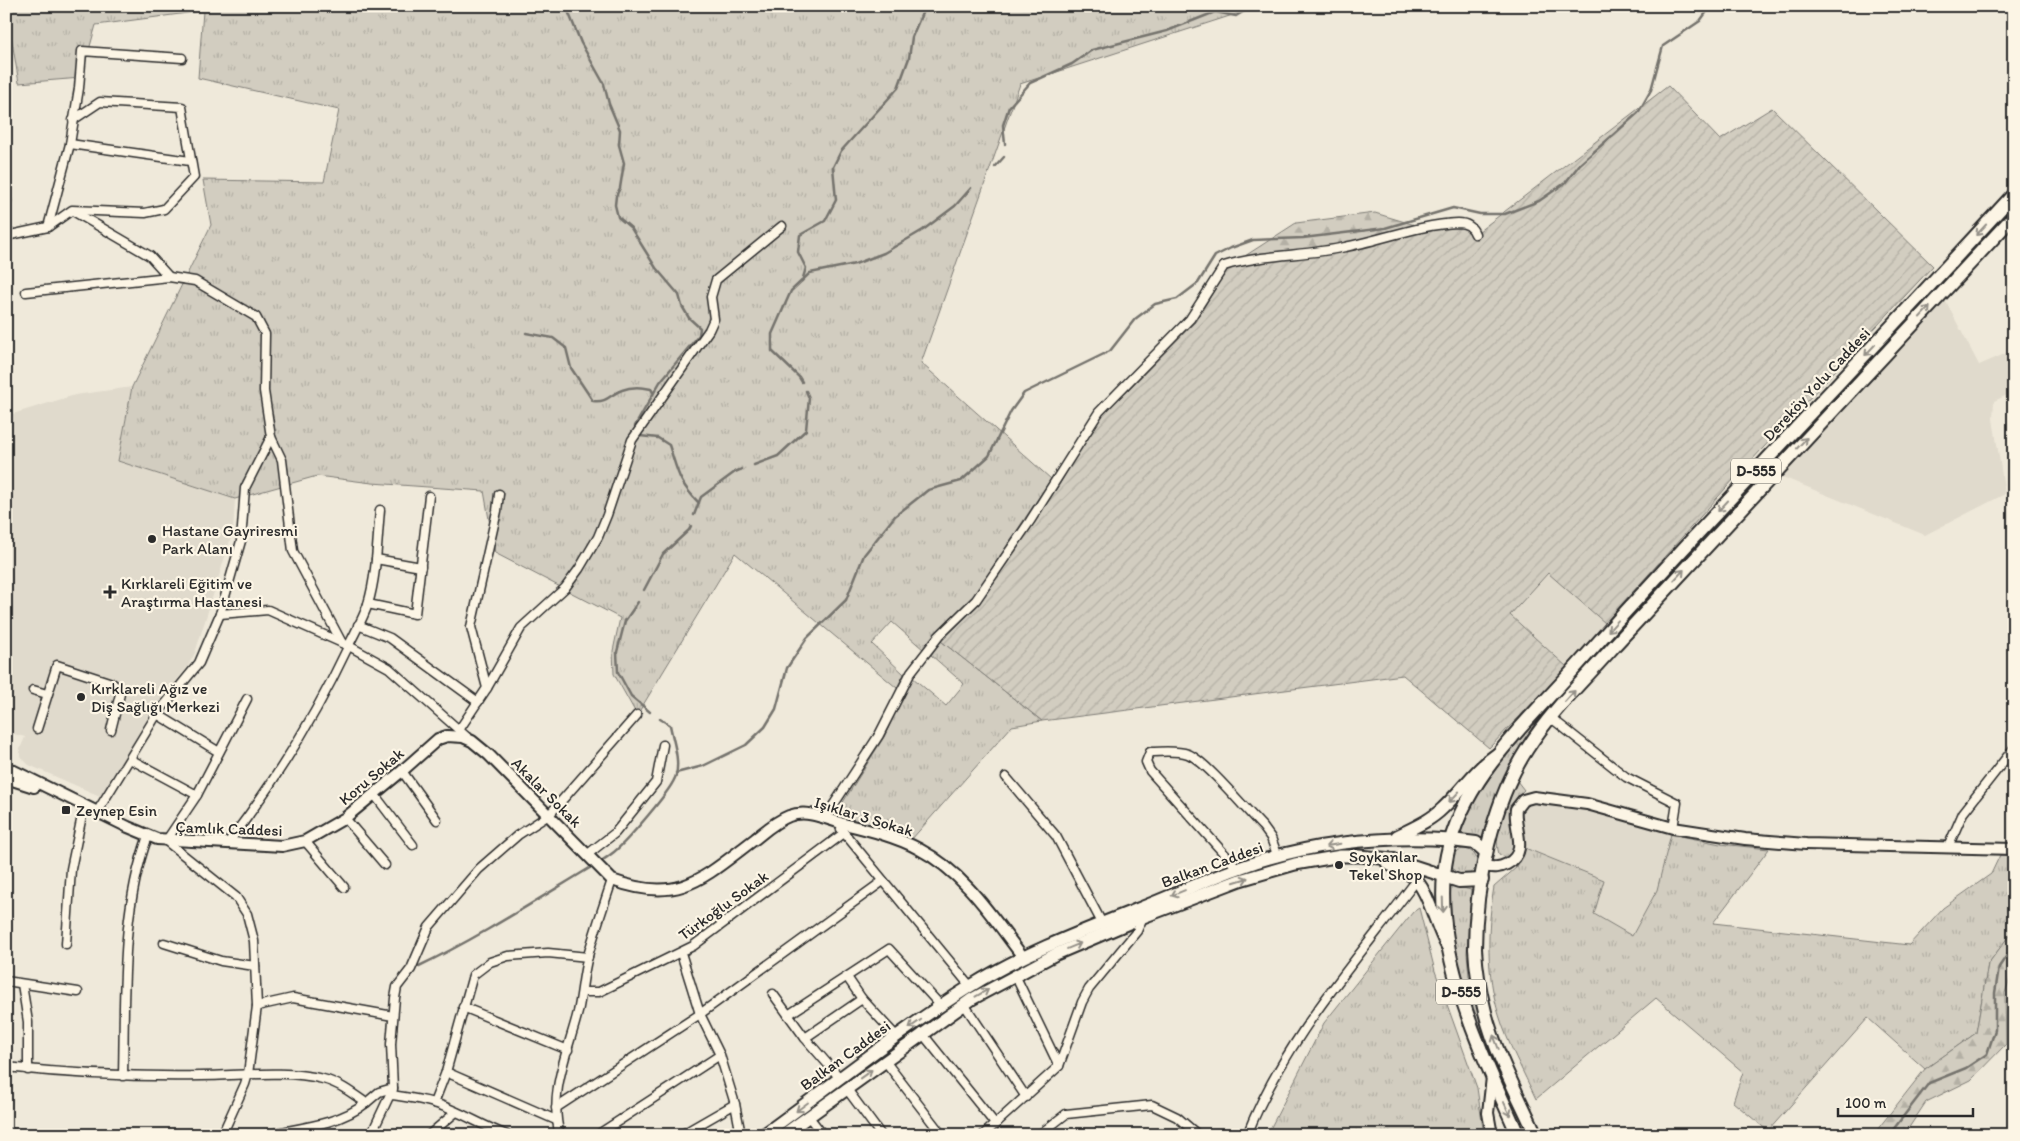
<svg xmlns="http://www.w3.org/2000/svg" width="2020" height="1141" font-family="Itim,sans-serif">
<defs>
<pattern id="grass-tufts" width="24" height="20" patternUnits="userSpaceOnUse" patternTransform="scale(1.25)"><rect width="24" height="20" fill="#d2cdc0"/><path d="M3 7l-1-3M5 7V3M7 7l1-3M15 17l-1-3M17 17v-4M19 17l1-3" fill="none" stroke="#b4b0a5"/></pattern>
<pattern id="forest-firs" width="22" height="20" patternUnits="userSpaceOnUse" patternTransform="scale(1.25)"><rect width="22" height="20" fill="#d2cdc0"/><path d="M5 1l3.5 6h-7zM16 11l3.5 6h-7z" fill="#b4b0a5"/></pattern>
<pattern id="garden-furrows" width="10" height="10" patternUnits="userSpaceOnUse" patternTransform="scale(1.25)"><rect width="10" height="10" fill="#d2cdc0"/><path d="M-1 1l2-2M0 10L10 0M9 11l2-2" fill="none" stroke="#b4b0a5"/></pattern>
</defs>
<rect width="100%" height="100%" fill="#efe9da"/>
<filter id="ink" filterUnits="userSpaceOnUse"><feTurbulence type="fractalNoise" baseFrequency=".02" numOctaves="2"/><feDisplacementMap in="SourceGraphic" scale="10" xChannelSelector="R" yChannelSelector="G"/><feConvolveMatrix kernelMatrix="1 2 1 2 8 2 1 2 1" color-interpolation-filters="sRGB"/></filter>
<g filter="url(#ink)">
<g fill="#e0dacc">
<polygon points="1945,300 1979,365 2014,350 2014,392 1994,401 1993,419 2005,494 1925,535 1780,476"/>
<polygon points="132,387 118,461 235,499 233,531 195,653 188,666 149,715 102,797 29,765 20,756 20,749 25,737 6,732 6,416 75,395"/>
<polygon points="1549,572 1605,623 1567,667 1510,615"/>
<polygon points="1530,802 1576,806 1671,834 1657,890 1632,936 1594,914 1604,880 1525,848 1524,828 1521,817 1523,807"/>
</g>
<g fill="url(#grass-tufts)" stroke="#7e7c76">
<polygon points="6,6 1249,6 1245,11 1020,84 921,363 1051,479 973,597 934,635 924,650 892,622 872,644 904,674 897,688 735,553 637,715 614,674 613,651 620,618 495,553 484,491 372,483 317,476 235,499 118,461 132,387 211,225 203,180 324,182 339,110 198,78 203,11 96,25 81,78 19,83"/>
<polygon points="941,641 1042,721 1012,726 911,840 835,815 884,737 912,677 946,706 964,684 931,655"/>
<path d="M 1559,695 L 1561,696 C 1521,745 1498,775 1483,838 L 1459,834 L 1472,804 L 1507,753 Z"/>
<path d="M 1517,781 L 1524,790 C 1505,807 1515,814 1516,836 C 1516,841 1515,847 1514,852 C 1509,857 1505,858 1499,854 C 1492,831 1507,801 1517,781 Z"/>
<path d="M 1671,834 L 1720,844 L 1769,849 L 1713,923 L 1909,945 L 1943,908 L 1991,874 L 2000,855 L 2014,855 L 2014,929 L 1988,964 L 1976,1033 L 1925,1069 L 1868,1018 L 1768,1131 L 1733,1102 L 1743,1072 L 1656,998 L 1536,1099 C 1524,1073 1507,1042 1499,1015 C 1486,974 1487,929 1494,887 L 1517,867 L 1525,848 L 1604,880 L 1594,914 L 1632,936 L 1657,890 Z"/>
<circle cx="1464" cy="862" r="13"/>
<path d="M 1450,885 L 1471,890 L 1467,953 L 1469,976 L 1484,1037 C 1466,987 1447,940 1450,885 Z"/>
<polygon points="1419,908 1435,971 1477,1088 1484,1135 1267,1135 1324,1023 1413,912"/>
</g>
<g fill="url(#forest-firs)" stroke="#7e7c76">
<polygon points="1375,213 1415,225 1344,243 1306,250 1245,256 1296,223"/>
<polygon points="2014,929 2014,967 2005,993 2006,1044 1971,1080 1926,1102 1904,1135 1873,1135 1925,1069 1976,1033 1988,964"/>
</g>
<polygon fill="url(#garden-furrows)" stroke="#7e7c76" points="1668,86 1720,140 1772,108 1933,266 1735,478 1605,623 1548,573 1510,615 1567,667 1489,748 1403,675 1042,721 941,641 979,604 1059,485 1102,412 1129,389 1195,322 1226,271 1242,263 1458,226 1469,229 1474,235"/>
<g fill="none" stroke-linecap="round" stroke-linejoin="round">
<g stroke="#75736d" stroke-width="2.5">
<polyline points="566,6 581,43 604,84 609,104 620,130 619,145 624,163 620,188 616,196 615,205 618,217 631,228 656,268 679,295 682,306 689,318 700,328 699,335 660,382 635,426"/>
<polyline points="1005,144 1003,125 1009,107 1030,83 1072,64 1092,50 1167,31 1215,12 1236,16 1253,6"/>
<polyline points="995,167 1004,157"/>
<polyline points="802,281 806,268 798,252 800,235 825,221 836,200 833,167 841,151 898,88 909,58 912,37 925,6"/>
<path d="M 526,333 L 553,338 L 566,348 L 571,368 L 593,401 C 608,403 610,394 622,390 C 632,386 642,387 651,389 L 653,392"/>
<polyline points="802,382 799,377 772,351 772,334 791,291 810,273 855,264 884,253 923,230 955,206 971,188"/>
<path d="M 640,436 L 658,438 L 669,445 C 678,472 678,482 699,503"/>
<polyline points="754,465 778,456 806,430 809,398 806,391"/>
<polyline points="694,515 701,497 735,472 742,469"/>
<polyline points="644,590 663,554 689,530 691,526"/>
<polyline points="638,602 625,621 617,652 618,672 631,696 650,712"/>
<polyline points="676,773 703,766 746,745 765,727 776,709 787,668 807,638 846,600 864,555 895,516 928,490 961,481 989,456 1011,411 1024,393 1110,351 1135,319 1155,304 1177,299 1198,283 1215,256 1231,248 1253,240 1303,238 1385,228 1453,208 1480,214 1505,214 1539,201 1565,183 1580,164 1638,113 1651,90 1663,46 1700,21 1711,6"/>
<path d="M 598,863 C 603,860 609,856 614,852 C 626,842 673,789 676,775 C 680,759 673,741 670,725 L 660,719"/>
<path d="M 417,967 C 478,938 535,901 593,866"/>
<polyline points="1889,1135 1929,1083 1966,1068 1987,1054 1995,1030 1995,993 1999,967 2014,945"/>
</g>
<defs>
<g id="minor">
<polyline points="70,144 190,161"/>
<polyline points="6,201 7,201"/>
<polyline points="73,211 150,256 169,277"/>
<polyline points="48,227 70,144 79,88 82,51 182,58"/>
<polyline points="6,236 48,227 72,210 145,213 164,209 194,177 182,107 100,102 73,120"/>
<polyline points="26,292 169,277 195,281 256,317 265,334 264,391 271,437 282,460 293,551 342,643"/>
<polyline points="376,559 421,567"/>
<polyline points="368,604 415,614 429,496"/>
<polyline points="220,614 268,610 349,646 389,668 468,738"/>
<polyline points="358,625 390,638 478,702"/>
<polyline points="487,688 521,628 565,588 579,569 598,537 607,515 632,440 709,330 714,319 711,297 716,280 782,226"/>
<polyline points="33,690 47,694"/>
<polyline points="157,714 219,752"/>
<polyline points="1550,717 1626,777 1677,803 1673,828"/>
<polyline points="37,729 57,665 112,683 119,689 120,694 111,730"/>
<polyline points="459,730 487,688 471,627 497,511 499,494"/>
<polyline points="130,759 197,795"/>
<polyline points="402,771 437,820"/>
<polyline points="1006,777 1056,836 1102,923"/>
<polyline points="374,794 413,845"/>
<polyline points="97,812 157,714 199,663 220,614 241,541 245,488 271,437"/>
<polyline points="345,818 385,865"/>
<path d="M 825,818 L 879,735 L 911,672 L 939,636 L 976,600 L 1030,521 L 1099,412 L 1190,319 L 1224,266 C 1263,254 1305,256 1345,247 C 1381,240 1421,224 1458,223 C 1466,223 1472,226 1475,234"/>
<polyline points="841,829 970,986"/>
<polyline points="305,841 344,887"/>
<path d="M 228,843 C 274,783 315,717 347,649 C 354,634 363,619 368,604 C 377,574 377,541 380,510"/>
<polyline points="1948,847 1963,813 2014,748"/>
<polyline points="588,854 615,833 656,782 663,745"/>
<path d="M 1237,868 L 1150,771 L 1146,762 L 1150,752 C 1163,752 1176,750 1188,754 C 1206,761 1247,811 1263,827 L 1271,838 L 1278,857"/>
<polyline points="164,943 221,961 255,966"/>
<polyline points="66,944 71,869 84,806"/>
<polyline points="681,953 700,1014 720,1055 735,1104 741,1135"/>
<polyline points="1015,975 1059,1066"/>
<polyline points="847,977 862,999 897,1037"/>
<polyline points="6,981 78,992"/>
<polyline points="22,984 28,1022 28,1070"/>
<polyline points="583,992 599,992 693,946 844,833"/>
<polyline points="773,994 805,1038 839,1077"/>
<polyline points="964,1004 1026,1097"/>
<polyline points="257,1006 293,998 393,1016"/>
<polyline points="463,1007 568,1050"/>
<polyline points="788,1015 889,949 941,1006"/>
<polyline points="922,1033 996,1125"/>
<polyline points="805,1038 862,999"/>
<polyline points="885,1061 942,1135"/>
<path d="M 6,1067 C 71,1074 136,1077 201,1076 C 241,1076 283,1069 323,1079 C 339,1083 352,1093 366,1103 L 379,1092 L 393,1088 L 392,1095 C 406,1097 421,1099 434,1103 C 460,1111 482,1126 507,1135"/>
<polyline points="446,1072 556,1120"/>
<path d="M 123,1076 C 125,995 120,913 148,836"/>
<polyline points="846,1088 881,1135"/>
<polyline points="434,1103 446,1072 473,975 490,962 508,956 548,953 588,957"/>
<polyline points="556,1108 700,1014 883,881"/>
<polyline points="809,1117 823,1135"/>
<polyline points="6,1133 44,1135"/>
<polyline points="222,1135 245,1084 248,1074 257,1006 254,941 247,914 236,897 166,841 197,795 247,699"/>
<path d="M 265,1135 C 298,1128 339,1125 366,1103"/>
<polyline points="371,1135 393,1088 391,1044 395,998 397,987 411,969 429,927 479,869 518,835 549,815 637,715"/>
<polyline points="429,1135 456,1112"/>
<path d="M 560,1135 C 548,1093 568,1052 578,1012 C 582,994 583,974 588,956 C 595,930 604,905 612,880"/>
<polyline points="597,1135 720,1055"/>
<polyline points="681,1135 735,1104"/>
<polyline points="983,1135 1059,1066 1082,1002 1089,989 1137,931 1143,917"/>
<polyline points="1039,1135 1066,1114 1152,1105 1177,1117 1198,1135"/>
<path d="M 1247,1135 C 1285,1039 1355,962 1416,881"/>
</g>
<g id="tertiary">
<path d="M 6,767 L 128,827 L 157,839 L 282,846 L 305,841 L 345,818 L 402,771 L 438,739 L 447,736 L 463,737 L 472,741 L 489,755 L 612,880 C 680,905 703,878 755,839 C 765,831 776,821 789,816 C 808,809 826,819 844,824 C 869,830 897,837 919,849 C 965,873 993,918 1023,957"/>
<polyline points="6,778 34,787"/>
<path d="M 1484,866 C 1493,868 1499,868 1507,864 C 1530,852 1513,828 1516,809 L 1523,800 L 1534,797 L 1587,804 L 1673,828 L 1745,839 L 1806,844 L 2014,849"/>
<polyline points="1492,1077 1488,1113 1492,1135"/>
</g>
<g id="secondary">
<path d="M 1397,836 C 1413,828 1430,821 1443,808 C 1462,790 1476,768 1497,754"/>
<path d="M 1387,863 C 1395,868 1404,871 1412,876 C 1428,888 1436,928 1447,946"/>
<path d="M 763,1135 C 832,1085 898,1032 969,987 C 1020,955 1077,933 1133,911 C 1167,898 1201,882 1236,869 C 1303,844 1379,835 1451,840"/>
<polyline points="783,1135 972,999 1056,954 1143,917 1240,880 1295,864 1341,856 1359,856 1392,859 1444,876"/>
</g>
<g id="trunk">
<polyline points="1451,840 1476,843 1486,852"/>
<polyline points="1444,876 1459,881 1482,880"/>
<path d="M 1518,1135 C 1482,1053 1428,946 1447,855 C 1462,782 1519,730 1567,677 C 1606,633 1645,590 1685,547 C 1795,429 1905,313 2014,194"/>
<path d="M 1536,1135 C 1518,1095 1496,1055 1485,1012 C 1480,992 1476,970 1475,949 C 1475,885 1492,803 1527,749 C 1551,711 1586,678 1615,645 L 2014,216"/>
</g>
</defs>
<use href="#minor" stroke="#2b2b2b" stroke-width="11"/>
<use href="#tertiary" stroke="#2b2b2b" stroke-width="14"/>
<use href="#secondary" stroke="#2b2b2b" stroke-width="15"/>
<use href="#trunk" stroke="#2b2b2b" stroke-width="16"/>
<use href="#minor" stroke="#fcf5e5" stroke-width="8"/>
<use href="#tertiary" stroke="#fcf5e5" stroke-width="10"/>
<use href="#secondary" stroke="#fcf5e5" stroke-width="11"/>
<use href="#trunk" stroke="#fcf5e5" stroke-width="12"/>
</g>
<defs><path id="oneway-shaft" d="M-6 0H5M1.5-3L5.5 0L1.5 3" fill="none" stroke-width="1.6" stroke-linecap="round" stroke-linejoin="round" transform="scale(1.25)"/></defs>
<g stroke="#949088">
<use href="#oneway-shaft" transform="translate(1981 230) rotate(133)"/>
<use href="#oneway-shaft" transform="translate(1925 312) rotate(-47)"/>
<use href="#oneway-shaft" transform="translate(1870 350) rotate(133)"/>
<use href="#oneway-shaft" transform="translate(1802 443) rotate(-47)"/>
<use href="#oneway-shaft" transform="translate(1723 506) rotate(133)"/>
<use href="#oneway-shaft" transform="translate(1679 575) rotate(-47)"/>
<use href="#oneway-shaft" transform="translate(1613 626) rotate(132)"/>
<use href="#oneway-shaft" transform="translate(1570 696) rotate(-48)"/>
<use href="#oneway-shaft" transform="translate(1454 797) rotate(133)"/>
<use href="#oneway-shaft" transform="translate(1333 845) rotate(170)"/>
<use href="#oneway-shaft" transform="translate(1241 880) rotate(-17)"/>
<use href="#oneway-shaft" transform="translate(1178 893) rotate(158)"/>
<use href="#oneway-shaft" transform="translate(1443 905) rotate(88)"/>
<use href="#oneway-shaft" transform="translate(1074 946) rotate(-23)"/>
<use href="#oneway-shaft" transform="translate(982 993) rotate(-29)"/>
<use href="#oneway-shaft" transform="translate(915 1024) rotate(145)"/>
<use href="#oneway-shaft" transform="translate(1496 1042) rotate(-111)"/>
<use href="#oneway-shaft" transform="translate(866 1074) rotate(-36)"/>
<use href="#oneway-shaft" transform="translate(802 1107) rotate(143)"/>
<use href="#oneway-shaft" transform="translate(1507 1109) rotate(66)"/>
</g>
</g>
<g fill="#2b2b2b" stroke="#fcf5e5" stroke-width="2">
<circle cx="152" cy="539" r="5"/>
<path d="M107.5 584.5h5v5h5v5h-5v5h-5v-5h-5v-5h5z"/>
<circle cx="81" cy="697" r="5"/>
<rect x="61" y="805" width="10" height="10" rx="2.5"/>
<circle cx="1339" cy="865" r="5"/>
</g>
<g text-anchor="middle" stroke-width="4.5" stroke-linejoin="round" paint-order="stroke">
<g fill="#fcf5e5" stroke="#6a6863" stroke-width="1">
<rect x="1731" y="458.5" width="50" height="25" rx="4"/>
<rect x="1436" y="979.5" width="50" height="25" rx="4"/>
</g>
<g font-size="15" font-weight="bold" fill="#2b2b2b">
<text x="1756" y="476">D-555</text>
<text x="1461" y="997">D-555</text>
</g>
<g font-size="16" fill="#2b2b2b" stroke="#fcf5e5">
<text transform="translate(1816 384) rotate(-47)" y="6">Dereköy Yolu Caddesi</text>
<text transform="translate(371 776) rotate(-40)" y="6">Koru Sokak</text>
<text transform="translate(547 792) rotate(45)" y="6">Akalar Sokak</text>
<text transform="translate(864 816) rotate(17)" y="6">Işıklar 3 Sokak</text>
<text transform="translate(229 828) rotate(2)" y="6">Çamlık Caddesi</text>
<text transform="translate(1212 864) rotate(-20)" y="6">Balkan Caddesi</text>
<text transform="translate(723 905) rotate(-36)" y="6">Türkoğlu Sokak</text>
<text transform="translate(845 1055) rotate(-36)" y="6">Balkan Caddesi</text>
</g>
<g font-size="16" fill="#2b2b2b" stroke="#fcf5e5" text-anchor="start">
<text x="162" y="536">Hastane Gayriresmi<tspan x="162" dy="18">Park Alanı</tspan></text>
<text x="121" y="589">Kırklareli Eğitim ve<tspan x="121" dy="18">Araştırma Hastanesi</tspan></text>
<text x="91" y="694">Kırklareli Ağız ve<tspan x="91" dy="18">Diş Sağlığı Merkezi</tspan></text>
<text x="76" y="816">Zeynep Esin</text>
<text x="1349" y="862">Soykanlar<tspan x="1349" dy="18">Tekel Shop</tspan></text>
</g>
</g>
<rect width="2020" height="1141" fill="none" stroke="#fcf5e5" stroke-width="25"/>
<rect x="12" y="12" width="1995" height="1116" fill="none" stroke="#2b2b2b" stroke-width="2" filter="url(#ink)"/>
<path d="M1838 1108v8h135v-8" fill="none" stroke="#2b2b2b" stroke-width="2.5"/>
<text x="1845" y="1108" font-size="15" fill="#2b2b2b" stroke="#fcf5e5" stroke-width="4" paint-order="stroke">100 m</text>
</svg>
